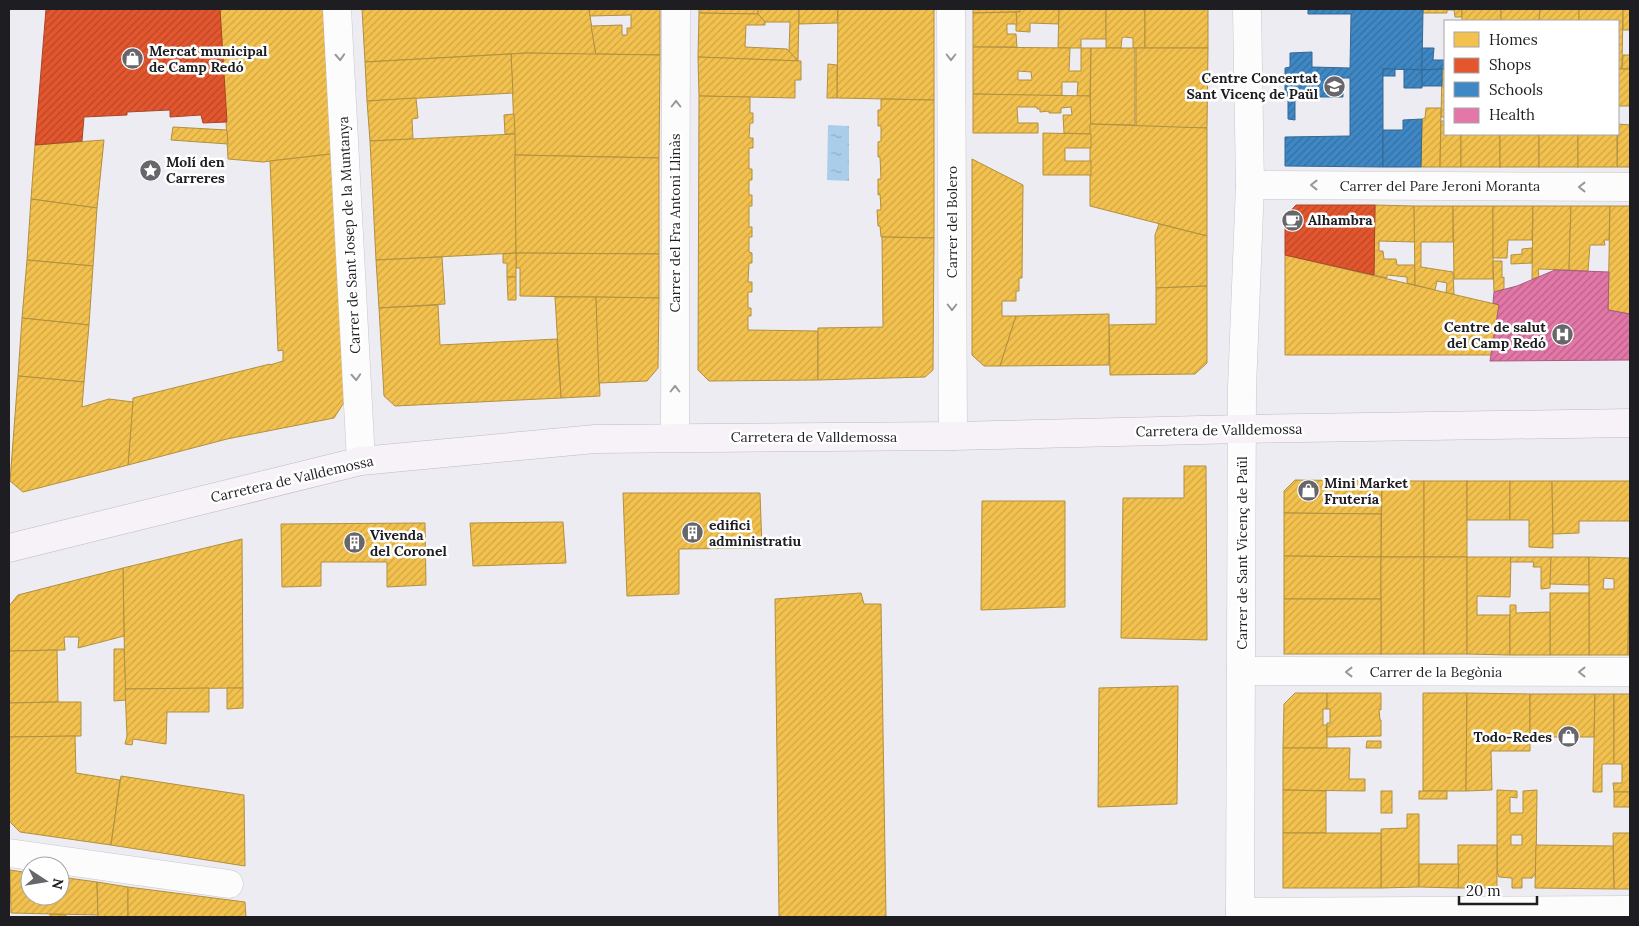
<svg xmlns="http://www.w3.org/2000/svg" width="1639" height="926" font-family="Lora,serif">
<defs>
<pattern id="water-ripples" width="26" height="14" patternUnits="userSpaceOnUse" patternTransform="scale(1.25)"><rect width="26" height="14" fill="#aacdea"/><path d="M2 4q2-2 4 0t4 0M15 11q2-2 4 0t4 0" fill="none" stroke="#92b0c8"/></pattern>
<pattern id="homes-hatch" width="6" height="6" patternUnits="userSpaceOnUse" patternTransform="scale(1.25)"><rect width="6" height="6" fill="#f2c14e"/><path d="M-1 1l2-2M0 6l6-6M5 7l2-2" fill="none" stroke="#cfa544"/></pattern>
<pattern id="shops-hatch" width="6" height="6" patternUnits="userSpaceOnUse" patternTransform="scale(1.25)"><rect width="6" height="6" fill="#e4572e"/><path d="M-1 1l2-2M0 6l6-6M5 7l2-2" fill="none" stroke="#b84727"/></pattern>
<pattern id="schools-hatch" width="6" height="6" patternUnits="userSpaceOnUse" patternTransform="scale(1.25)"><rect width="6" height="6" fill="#3f88c5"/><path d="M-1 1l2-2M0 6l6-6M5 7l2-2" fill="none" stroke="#346fa0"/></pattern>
<pattern id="health-hatch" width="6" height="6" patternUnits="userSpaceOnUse" patternTransform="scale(1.25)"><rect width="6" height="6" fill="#e377a8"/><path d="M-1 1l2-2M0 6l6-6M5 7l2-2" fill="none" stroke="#b76188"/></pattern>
</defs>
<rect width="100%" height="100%" fill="#edecf2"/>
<polygon fill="url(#water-ripples)" points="828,125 849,126 849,181 827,180"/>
<g fill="url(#homes-hatch)" stroke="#b29041" fill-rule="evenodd">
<polygon points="220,9 323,9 331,154 263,162 228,159"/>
<polygon points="362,9 589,9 596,55 527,53 365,62"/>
<polygon points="589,9 660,9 660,55 597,54 596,55 591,26 622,25 622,35 627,35 627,28 631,28 631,15 590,16"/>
<polygon points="699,9 758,9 758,14 699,13"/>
<polygon points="758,9 799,9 798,61 789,52 790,22 765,22 758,14"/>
<polygon points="799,9 838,9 837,23 799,24"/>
<polygon points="838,9 934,9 934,100 837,98"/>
<polygon points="973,9 1020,9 1020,12 973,13"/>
<polygon points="1020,9 1059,9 1059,24 1030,23 1030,32 1016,31 1016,12 1020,12"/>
<polygon points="1059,9 1106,9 1106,39 1081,39 1081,48 1058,48"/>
<polygon points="1106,9 1145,9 1145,48 1133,48 1133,38 1124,37 1122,38 1121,48 1106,48"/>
<rect x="1145" y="9" width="63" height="39"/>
<polygon points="1423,9 1462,9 1462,17 1455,17 1454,10 1447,10 1447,13 1423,13"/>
<rect x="1462" y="9" width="39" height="12"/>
<polygon points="1501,9 1540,9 1539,21 1501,21"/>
<polygon points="1540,9 1579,9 1579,21 1539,21"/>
<polygon points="1579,9 1623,9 1622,69 1618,69 1618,21 1579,21"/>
<rect x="1623" y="9" width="7" height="21"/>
<polygon points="1016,12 1017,24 1007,24 1007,34 1016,34 1017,47 973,47 973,13"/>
<polygon points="699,13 758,14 765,22 765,25 746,25 745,47 787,49 798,61 698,57"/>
<path d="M 973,47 L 1070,48 L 1069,71 L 1081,71 L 1081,48 L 1091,48 L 1090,96 L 1077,96 L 1078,82 L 1062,82 L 1062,96 L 973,94 ZM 1018,71 L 1031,72 L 1032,80 L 1018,80 Z"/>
<polygon points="1091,48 1135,48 1135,125 1090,124"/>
<polygon points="1136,48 1208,48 1207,128 1136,127"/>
<polygon points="527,53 660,55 659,158 515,155 511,54"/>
<polygon points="511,54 513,93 367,101 365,62"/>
<polygon points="1623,55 1630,55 1630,69 1622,69"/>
<polygon points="698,57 801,61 801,80 795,80 795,98 699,96"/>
<polygon points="828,64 837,65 837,98 827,98"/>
<polygon points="1442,69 1445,69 1445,117 1441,117"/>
<rect x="1618" y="69" width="12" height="37"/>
<polygon points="973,94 1090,96 1091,134 1064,133 1063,115 1072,115 1071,107 1061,108 1061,113 1049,113 1049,111 1040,112 1040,109 1037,109 1037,107 1017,107 1018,123 1038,123 1038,133 973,133"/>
<polygon points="699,96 750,97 750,113 753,113 753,123 750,123 749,138 753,138 753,148 749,148 749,169 752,169 752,180 749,180 749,195 752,195 752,206 749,206 749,227 752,227 752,237 749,237 749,252 752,253 752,263 749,263 748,282 752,282 752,292 748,292 748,308 751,308 751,316 748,316 748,330 818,331 818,380 709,381 698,370"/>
<polygon points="416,98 418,118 412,119 413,139 370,141 367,101"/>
<polygon points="881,99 934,100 934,238 881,237 880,226 878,226 877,210 881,210 880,194 878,195 878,179 881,179 880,157 878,157 878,142 881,141 881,126 878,126 878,110 881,110"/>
<polygon points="1426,108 1441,108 1440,167 1421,167 1422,119 1425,118"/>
<polygon points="514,114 515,134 505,134 504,115"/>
<polygon points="1441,121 1445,121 1445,134 1461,134 1461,167 1440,167"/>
<polygon points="1090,124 1207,128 1207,236 1090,206"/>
<polygon points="1618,124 1630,125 1630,167 1617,167"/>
<polygon points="173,127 227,130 228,144 171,140"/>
<polygon points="1043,133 1091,134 1091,148 1065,148 1065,161 1091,161 1091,175 1043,175"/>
<polygon points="515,134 516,253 376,260 370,141"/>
<rect x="1461" y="134" width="39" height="33"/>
<rect x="1500" y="134" width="39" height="33"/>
<rect x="1539" y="134" width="39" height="33"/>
<rect x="1578" y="134" width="39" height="33"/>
<polygon points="104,140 97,208 31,199 35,145"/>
<polygon points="331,154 345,401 334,418 227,439 128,465 133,398 270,364 270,365 283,361 283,350 278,351 270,161"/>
<polygon points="515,155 659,158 659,254 516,253"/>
<polygon points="972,159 1023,185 1022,278 1019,278 1019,291 1016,291 1016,301 1002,301 1002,316 1016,316 1000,366 984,366 972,355"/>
<polygon points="31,199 97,208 93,266 27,260"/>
<polygon points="1375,205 1414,206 1415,242 1379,241 1379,251 1383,251 1384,259 1396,259 1397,265 1415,265 1415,285 1407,283 1407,277 1387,275 1387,278 1374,275"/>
<polygon points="1414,206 1453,206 1453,242 1421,242 1421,267 1453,272 1454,294 1446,293 1447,283 1437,281 1435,290 1415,285"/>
<polygon points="1453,206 1493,206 1493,279 1454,279"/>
<polygon points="1493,206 1533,206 1532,240 1508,240 1507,258 1493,258"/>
<polygon points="1533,206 1571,206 1569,270 1538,269 1539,277 1532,279"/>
<polygon points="1571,206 1610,206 1609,240 1604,240 1605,245 1590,245 1588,271 1569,270"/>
<polygon points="1610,206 1630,206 1630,314 1608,310"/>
<polygon points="1159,224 1207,236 1207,286 1156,288 1155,235"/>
<polygon points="882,237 934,238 933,370 925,377 818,380 818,328 883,327"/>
<polygon points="1532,248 1532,263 1511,264 1511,255 1522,254 1522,249"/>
<polygon points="516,253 659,254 659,298 520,296 520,268 516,268"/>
<polygon points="516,253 516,277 507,277 507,263 503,263 503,254"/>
<polygon points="1285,255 1499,305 1491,355 1285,355"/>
<polygon points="442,257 445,304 379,308 376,260"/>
<polygon points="27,260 93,266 89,325 22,318"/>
<polygon points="1493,261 1502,261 1502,278 1504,277 1504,289 1494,292"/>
<polygon points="507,277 516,277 516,300 508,300"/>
<polygon points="1207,286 1207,363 1195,374 1110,375 1109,325 1156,324 1156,288"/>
<polygon points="555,297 596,297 600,396 561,398"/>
<polygon points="596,297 659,298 658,368 647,381 599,383"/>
<polygon points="438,305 440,345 557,339 561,398 395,406 384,396 379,308"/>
<polygon points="1109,314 1109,365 1000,366 1016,316"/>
<polygon points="22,318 89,325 84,382 18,376"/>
<polygon points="18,376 84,382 82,407 109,399 133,402 128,465 23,492 10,481"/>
<polygon points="1184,466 1206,466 1207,640 1121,638 1123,498 1184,498"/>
<polygon points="1295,480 1382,481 1381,514 1284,513 1284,491"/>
<polygon points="1382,481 1424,481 1424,557 1381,557"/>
<rect x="1424" y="481" width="43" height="76"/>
<rect x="1467" y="481" width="43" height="39"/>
<polygon points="1510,481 1552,481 1553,548 1529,547 1529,520 1510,520"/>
<polygon points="1552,481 1630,481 1630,521 1579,521 1579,533 1553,534"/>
<polygon points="623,493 760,493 762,548 679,549 679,594 627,596"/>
<polygon points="982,501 1065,501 1065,607 981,610"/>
<polygon points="1284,513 1381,514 1381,557 1284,556"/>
<polygon points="563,522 566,563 473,566 470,523"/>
<polygon points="425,523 426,585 387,587 387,562 321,562 321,586 282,587 281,524"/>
<polygon points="242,539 243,688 125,689 123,568"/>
<polygon points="1284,556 1381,557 1381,599 1284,599"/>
<rect x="1381" y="557" width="43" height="97"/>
<rect x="1424" y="557" width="43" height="97"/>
<polygon points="1467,557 1511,557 1510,597 1477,596 1477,615 1510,615 1510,655 1467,654"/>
<polygon points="1511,557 1551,557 1550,588 1541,589 1541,567 1533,567 1534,562 1510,562"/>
<polygon points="1551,557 1589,557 1589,585 1550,584"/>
<path d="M 1589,557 L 1629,558 L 1628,655 L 1589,655 ZM 1604,578 L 1614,579 L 1614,589 L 1603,589 Z"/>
<polygon points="123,568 124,636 78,648 79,637 64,637 65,650 9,651 9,606 18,595"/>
<polygon points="861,593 864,604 881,604 886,917 779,917 775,599"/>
<rect x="1550" y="593" width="39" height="62"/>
<polygon points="1629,595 1630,595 1630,655 1628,655"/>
<rect x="1284" y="599" width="97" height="55"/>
<polygon points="1510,605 1516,605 1516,613 1550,612 1550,655 1510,655"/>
<polygon points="114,649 124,649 126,700 114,701"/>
<polygon points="57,650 58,702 9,703 9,651"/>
<polygon points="1178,686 1177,804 1098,807 1099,688"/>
<polygon points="209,688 209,712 167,712 166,744 133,739 132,745 125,744 127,736 125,689"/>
<polygon points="227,688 243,688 243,708 227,709"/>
<polygon points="1295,693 1327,693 1327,709 1323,709 1323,725 1327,725 1327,748 1283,748 1284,704"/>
<polygon points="1327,693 1381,693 1381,710 1379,709 1380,720 1381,720 1381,736 1327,737 1327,723 1330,723 1330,709 1327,709"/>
<polygon points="1423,693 1467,693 1466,791 1423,791"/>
<polygon points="1467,693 1530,694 1530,751 1491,751 1492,790 1466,791"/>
<polygon points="1530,694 1595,694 1594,737 1530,737"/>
<polygon points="1595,694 1614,694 1614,764 1602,764 1602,792 1593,792"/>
<polygon points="1614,694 1630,694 1630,792 1614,792 1613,783 1622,783 1622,764 1614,764"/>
<polygon points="58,702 81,702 81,736 9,737 9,703"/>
<polygon points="75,736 76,773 120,780 111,845 20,832 9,821 9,737"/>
<polygon points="1367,741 1381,741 1381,748 1366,748"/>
<polygon points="1283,748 1350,748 1349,779 1365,779 1365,791 1283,790"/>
<polygon points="121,776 244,795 245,866 111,845"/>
<polygon points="1283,790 1326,791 1326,833 1283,833"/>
<path d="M 1497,790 L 1517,791 L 1517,798 L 1510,797 L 1510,813 L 1523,813 L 1523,791 L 1537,790 L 1536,873 L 1532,878 L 1522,878 L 1522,888 L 1512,888 L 1512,878 L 1499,877 L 1497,872 ZM 1511,835 L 1522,835 L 1522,845 L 1511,845 Z"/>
<rect x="1381" y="791" width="11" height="22"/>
<rect x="1419" y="791" width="28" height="8"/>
<rect x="1614" y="792" width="16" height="15"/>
<polygon points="1407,814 1419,814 1419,887 1381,888 1381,829 1407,828"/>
<rect x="1283" y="833" width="98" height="55"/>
<polygon points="1613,833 1630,833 1630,889 1614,889"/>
<rect x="1458" y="845" width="39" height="43"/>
<polygon points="1536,845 1613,846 1614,889 1535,888"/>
<polygon points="1419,864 1459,864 1458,888 1419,887"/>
<polygon points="10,870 30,873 30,896 60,896 60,877 97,882 98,915 11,913"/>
<polygon points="97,882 128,887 128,917 98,917"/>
<polygon points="128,887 245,902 246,917 128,917"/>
<polygon points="50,914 66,915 66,917 50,917"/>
</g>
<g fill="url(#shops-hatch)" stroke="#a9462a">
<polygon points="46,9 220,9 227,122 203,123 201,115 170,117 170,110 127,112 127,115 84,117 82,141 35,145"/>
<polygon points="1296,205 1375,205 1374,275 1285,255 1285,217"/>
</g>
<g fill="url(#schools-hatch)" stroke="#356894">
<polygon points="1308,9 1423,9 1422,70 1383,69 1383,167 1285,166 1285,137 1350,136 1350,78 1334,78 1334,91 1343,91 1343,97 1295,97 1295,120 1288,119 1288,97 1285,97 1285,68 1290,67 1290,53 1312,52 1312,67 1350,68 1351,14 1308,14"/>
<polygon points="1422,48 1434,48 1433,60 1445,60 1445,69 1422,70"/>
<rect x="1383" y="69" width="12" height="7"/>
<polygon points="1404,69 1422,70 1422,88 1404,88"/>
<polygon points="1442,69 1442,86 1422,86 1422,70"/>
<polygon points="1422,119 1421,167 1383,167 1383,130 1403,130 1403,120"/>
</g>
<polygon fill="url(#health-hatch)" stroke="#a85c80" points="1555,270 1609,272 1608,310 1630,314 1630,360 1490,361 1499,305 1493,303 1494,292 1517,286"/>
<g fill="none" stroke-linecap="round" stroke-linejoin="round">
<defs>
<g id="minor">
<polyline points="337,9 361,461"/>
<polyline points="951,9 953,436"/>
<polyline points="1250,185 1630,187"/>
<polyline points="675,437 676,9"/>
<polyline points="1241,671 1630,672"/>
<polyline points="9,853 229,884"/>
<polyline points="1240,912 1630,910"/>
<polyline points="1240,917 1242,388 1250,185 1247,9"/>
</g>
<polyline id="major" points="9,548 361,461 595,439 953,436 1242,429 1630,423"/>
</defs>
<use href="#minor" stroke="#c8c7cc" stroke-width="29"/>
<use href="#major" stroke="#c0bac4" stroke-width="29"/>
<use href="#minor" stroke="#fcfcfd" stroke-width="28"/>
<use href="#major" stroke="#f6f2f7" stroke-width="28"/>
</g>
<defs><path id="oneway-chevron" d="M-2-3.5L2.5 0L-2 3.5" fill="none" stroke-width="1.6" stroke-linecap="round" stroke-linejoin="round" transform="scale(1.25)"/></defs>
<g stroke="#98989a">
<use href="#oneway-chevron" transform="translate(340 57) rotate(87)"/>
<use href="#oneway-chevron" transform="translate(951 57) rotate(90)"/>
<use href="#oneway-chevron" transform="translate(676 104) rotate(-90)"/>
<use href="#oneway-chevron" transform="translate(1314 185) rotate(-180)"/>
<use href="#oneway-chevron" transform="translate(1582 187) rotate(-180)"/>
<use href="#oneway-chevron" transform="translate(952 307) rotate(90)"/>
<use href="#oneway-chevron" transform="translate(356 377) rotate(87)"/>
<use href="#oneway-chevron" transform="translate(675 389) rotate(-90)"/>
<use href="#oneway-chevron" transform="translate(1349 672) rotate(-180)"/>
<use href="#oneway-chevron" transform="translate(1582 672) rotate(-180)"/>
</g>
<defs>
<symbol id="shop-disc" viewBox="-11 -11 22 22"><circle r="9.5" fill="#66666b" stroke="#fff"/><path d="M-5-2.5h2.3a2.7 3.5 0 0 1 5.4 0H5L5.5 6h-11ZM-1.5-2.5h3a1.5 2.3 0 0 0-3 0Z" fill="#fff"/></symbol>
<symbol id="school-disc" viewBox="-11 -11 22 22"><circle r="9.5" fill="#66666b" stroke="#fff"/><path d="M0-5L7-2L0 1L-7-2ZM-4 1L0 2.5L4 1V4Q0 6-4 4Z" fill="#fff"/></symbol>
<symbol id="sight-disc" viewBox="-11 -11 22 22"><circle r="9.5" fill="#66666b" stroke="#fff"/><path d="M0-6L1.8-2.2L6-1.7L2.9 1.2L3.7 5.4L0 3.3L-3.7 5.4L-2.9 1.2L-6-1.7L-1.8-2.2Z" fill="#fff"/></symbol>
<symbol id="cafe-disc" viewBox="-11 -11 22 22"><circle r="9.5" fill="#66666b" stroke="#fff"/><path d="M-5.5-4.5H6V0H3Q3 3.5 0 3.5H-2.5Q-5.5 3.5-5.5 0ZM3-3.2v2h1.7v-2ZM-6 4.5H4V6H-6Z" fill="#fff"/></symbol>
<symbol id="hospital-disc" viewBox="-11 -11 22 22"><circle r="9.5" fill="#66666b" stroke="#fff"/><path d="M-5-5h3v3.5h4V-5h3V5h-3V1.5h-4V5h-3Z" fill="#fff"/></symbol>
<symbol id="building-disc" viewBox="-11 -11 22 22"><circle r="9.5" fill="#66666b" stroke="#fff"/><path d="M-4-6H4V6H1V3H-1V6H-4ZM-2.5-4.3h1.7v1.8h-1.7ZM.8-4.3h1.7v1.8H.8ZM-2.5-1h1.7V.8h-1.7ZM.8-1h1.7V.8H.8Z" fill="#fff"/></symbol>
</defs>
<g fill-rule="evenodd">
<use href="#shop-disc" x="120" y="46" width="25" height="25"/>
<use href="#school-disc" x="1322" y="74" width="25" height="25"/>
<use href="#sight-disc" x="138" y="158" width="25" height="25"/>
<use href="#cafe-disc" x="1280" y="208" width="25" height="25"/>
<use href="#hospital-disc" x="1550" y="322" width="25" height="25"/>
<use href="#shop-disc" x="1296" y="478" width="25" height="25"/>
<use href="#building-disc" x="680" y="520" width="25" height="25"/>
<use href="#building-disc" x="342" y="530" width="25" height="25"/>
<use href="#shop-disc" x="1556" y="724" width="25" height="25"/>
</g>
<g text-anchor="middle" stroke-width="5" stroke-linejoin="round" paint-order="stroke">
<g font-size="14" font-weight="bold" fill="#1e1e22" stroke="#fff" text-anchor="start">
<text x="149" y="56">Mercat municipal<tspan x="149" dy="16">de Camp Redó</tspan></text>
<text x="1318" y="83" text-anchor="end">Centre Concertat<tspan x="1318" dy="16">Sant Vicenç de Paül</tspan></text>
<text x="166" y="167">Molí den<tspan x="166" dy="16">Carreres</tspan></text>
<text x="1308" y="225">Alhambra</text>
<text x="1546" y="332" text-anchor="end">Centre de salut<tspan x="1546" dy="16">del Camp Redó</tspan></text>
<text x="1324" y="488">Mini Market<tspan x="1324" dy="16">Frutería</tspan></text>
<text x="709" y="530">edifici<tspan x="709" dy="16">administratiu</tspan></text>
<text x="370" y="540">Vivenda<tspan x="370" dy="16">del Coronel</tspan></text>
<text x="1552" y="742" text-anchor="end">Todo-Redes</text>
</g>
<g font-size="14" fill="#1e1e22" stroke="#fff">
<text x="1440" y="191">Carrer del Pare Jeroni Moranta</text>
<text transform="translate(952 222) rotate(-90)" y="5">Carrer del Bolero</text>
<text transform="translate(675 223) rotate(-90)" y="5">Carrer del Fra Antoni Llinàs</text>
<text transform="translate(349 235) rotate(-93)" y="5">Carrer de Sant Josep de la Muntanya</text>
<text transform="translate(1219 430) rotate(-1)" y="5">Carretera de Valldemossa</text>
<text x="814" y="442">Carretera de Valldemossa</text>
<text transform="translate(292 479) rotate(-13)" y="5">Carretera de Valldemossa</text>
<text transform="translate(1242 553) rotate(-90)" y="5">Carrer de Sant Vicenç de Paül</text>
<text x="1436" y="677">Carrer de la Begònia</text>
</g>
</g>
<rect width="1639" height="926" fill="none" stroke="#1e1e22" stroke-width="20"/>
<rect x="1444" y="20" width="175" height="115" fill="#ffffff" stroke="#a5a5a7"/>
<rect x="1454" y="32" width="25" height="15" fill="#f2c14e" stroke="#a5a5a7"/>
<text x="1489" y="45" font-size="15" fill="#1e1e22">Homes</text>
<rect x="1454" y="58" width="25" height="15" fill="#e4572e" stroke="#a5a5a7"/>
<text x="1489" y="70" font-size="15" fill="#1e1e22">Shops</text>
<rect x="1454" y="82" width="25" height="15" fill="#3f88c5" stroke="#a5a5a7"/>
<text x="1489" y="95" font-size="15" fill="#1e1e22">Schools</text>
<rect x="1454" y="108" width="25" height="15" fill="#e377a8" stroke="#a5a5a7"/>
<text x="1489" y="120" font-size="15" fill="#1e1e22">Health</text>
<g transform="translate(45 881) rotate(102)"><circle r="24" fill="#ffffff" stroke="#a5a5a7"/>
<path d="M0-4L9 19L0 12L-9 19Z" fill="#66666b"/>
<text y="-8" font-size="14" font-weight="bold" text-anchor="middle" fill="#1e1e22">N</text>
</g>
<path d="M1459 896v8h78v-8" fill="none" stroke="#1e1e22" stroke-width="2.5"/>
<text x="1466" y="896" font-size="15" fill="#1e1e22" stroke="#ffffff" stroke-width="4" paint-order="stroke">20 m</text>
</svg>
